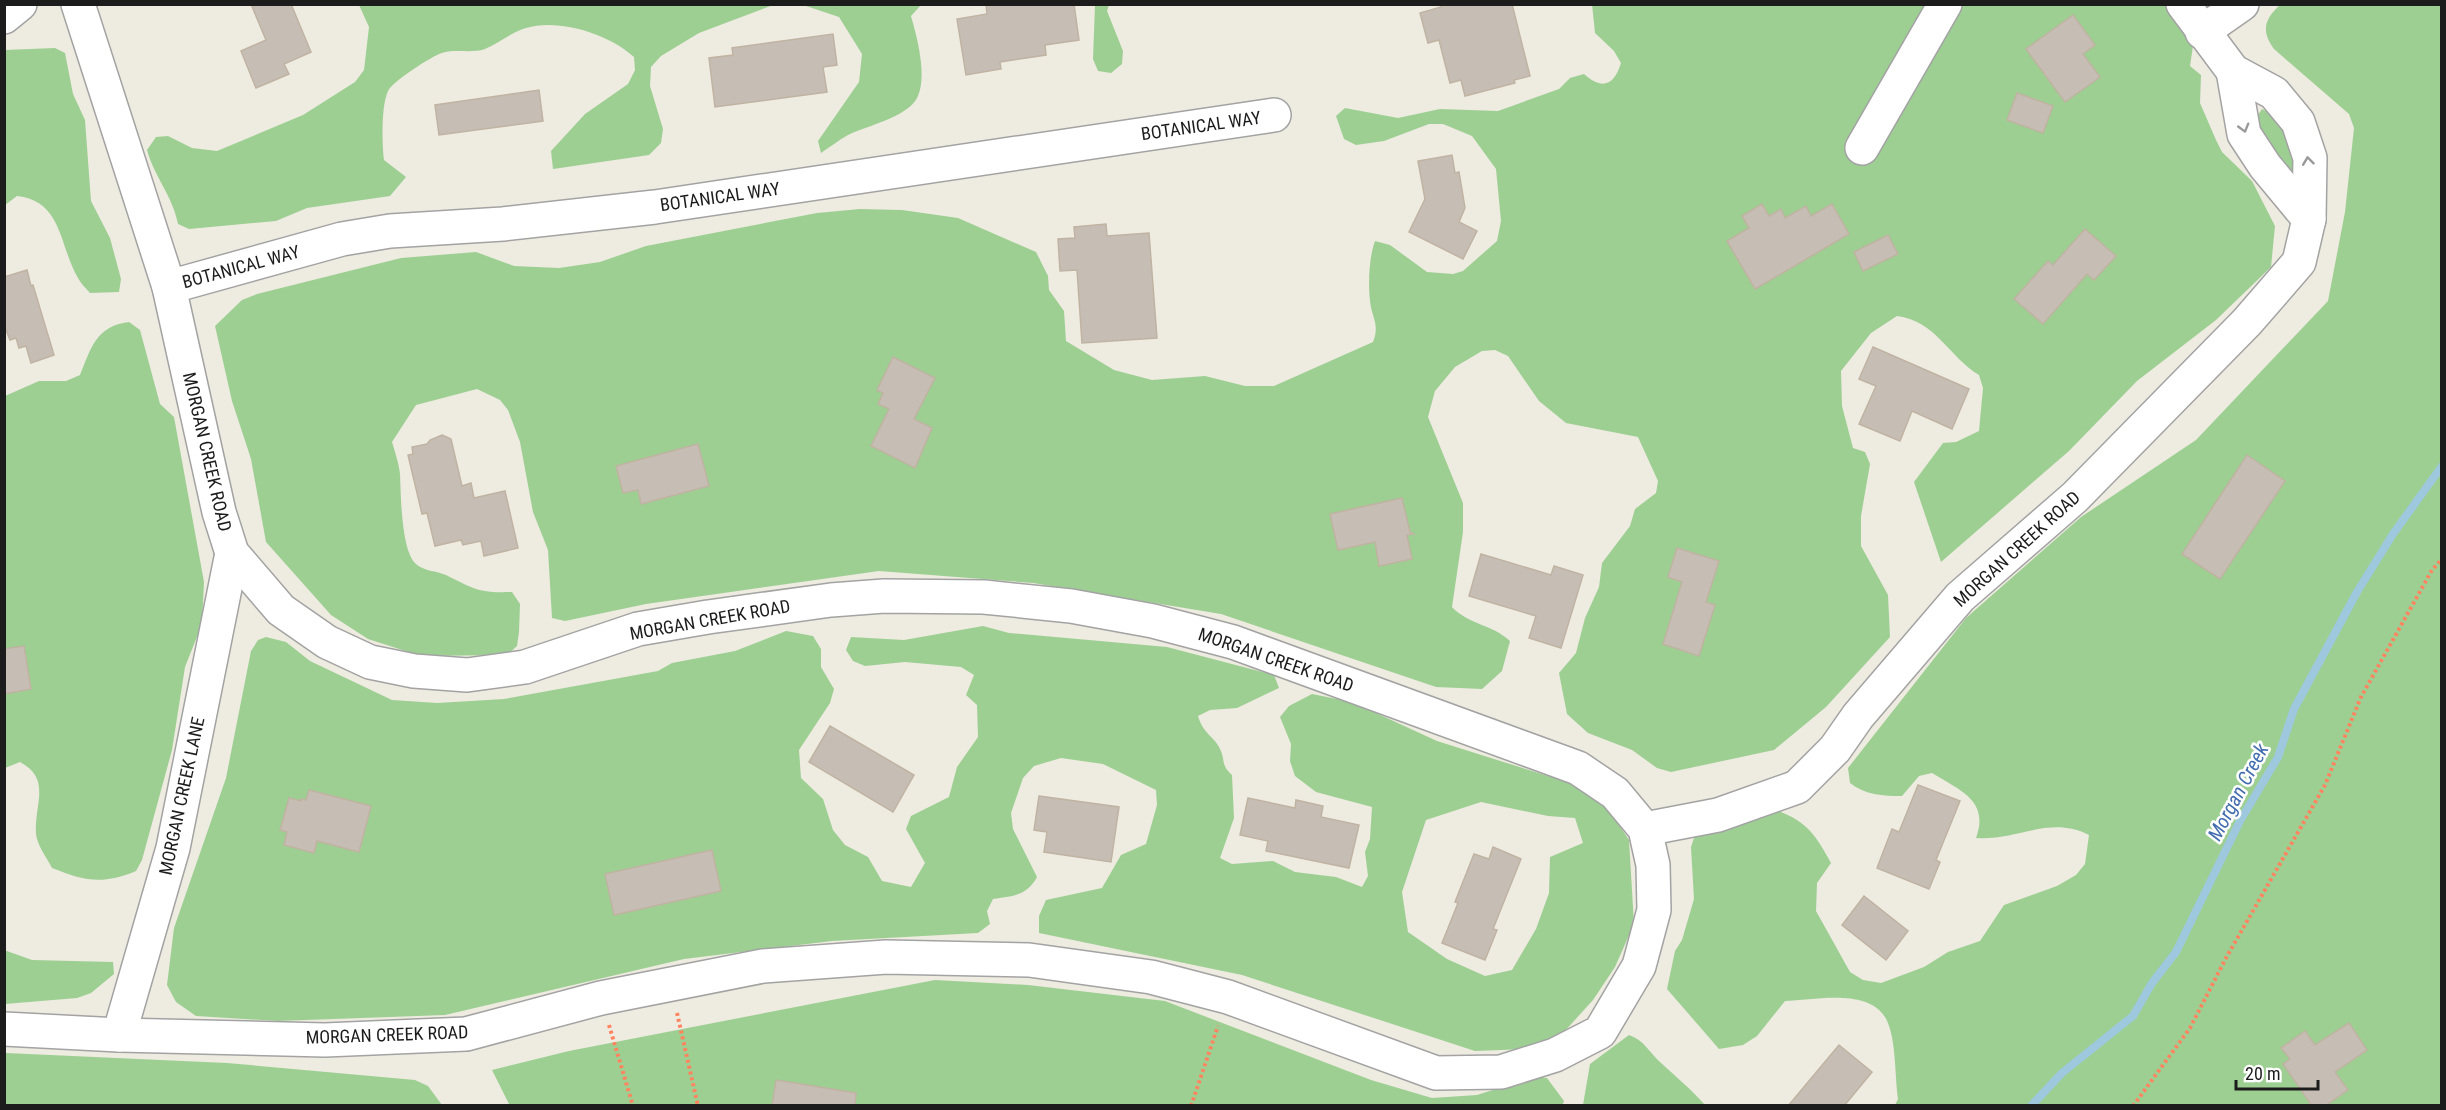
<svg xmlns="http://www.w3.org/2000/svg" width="2446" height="1110" font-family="'Roboto Condensed',sans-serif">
<rect width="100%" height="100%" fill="#eeebe0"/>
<g fill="#9dcf93" fill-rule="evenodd">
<path d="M 1592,4 L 2199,5 L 2190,66 L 2201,75 L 2200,103 L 2216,140 L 2222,152 L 2252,181 L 2275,226 L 2271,267 L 2216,320 L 2137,381 L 2069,451 L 1941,562 L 1914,482 L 1943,443 L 1956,442 L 1979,431 L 1983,388 L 1979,375 C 1949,357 1936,321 1897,316 L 1871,333 L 1841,371 L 1842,406 L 1853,448 L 1865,452 L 1870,464 L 1861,516 L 1861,546 L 1888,595 L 1890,637 L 1826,707 L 1774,750 L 1671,772 L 1657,768 L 1632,750 L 1588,733 L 1567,714 L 1559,673 L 1576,653 L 1585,618 L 1599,587 L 1602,563 L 1630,526 L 1635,509 L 1656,493 L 1658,481 L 1638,437 L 1566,423 L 1539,401 L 1508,356 L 1495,350 L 1482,351 L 1455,367 L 1435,391 L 1428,417 L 1463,503 L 1463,532 L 1452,607 C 1469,625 1492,624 1510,641 L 1502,671 L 1482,689 L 1436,687 L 1221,614 L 1033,583 L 879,571 L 646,604 L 565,621 L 552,618 L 548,550 L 533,512 L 520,442 L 508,410 L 500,400 L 477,389 L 416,405 L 392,442 C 395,452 399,464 400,474 C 401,494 401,551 416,564 C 423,571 437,571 446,575 C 476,590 479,593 512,592 L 520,604 L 519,632 L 517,646 L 507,655 L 421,656 L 368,639 L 331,615 L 266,542 L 251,459 L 232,401 L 215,326 L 242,300 L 257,294 L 401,258 L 476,252 L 514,266 L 559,268 L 600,262 L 646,246 L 817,213 L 860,209 L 902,210 L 958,218 L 1036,252 L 1048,276 L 1049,290 L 1064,311 L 1066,341 L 1114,370 L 1152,380 L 1205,376 L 1245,386 L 1274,386 L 1373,342 C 1380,324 1372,319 1370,301 C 1368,282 1369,258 1375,241 L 1390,245 L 1427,272 L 1453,274 L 1463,271 L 1497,241 L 1501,221 L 1496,169 L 1472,136 L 1443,124 L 1429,124 L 1384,141 L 1356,145 L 1344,139 L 1336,116 L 1345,108 L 1398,118 L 1440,109 L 1498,111 L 1559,89 L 1570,78 L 1584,74 C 1602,90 1614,86 1621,63 L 1614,51 L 1595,33 Z"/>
<path d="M 2281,4 L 2441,5 L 2441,1105 L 1895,1105 L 1898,1099 C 1895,1077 1896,1046 1889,1026 C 1877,986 1817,1000 1785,1001 L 1757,1036 L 1743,1045 L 1719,1049 L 1667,989 L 1675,951 L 1682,940 L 1694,899 L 1691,847 L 1696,832 L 1778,811 C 1808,822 1816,836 1831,863 L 1817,883 L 1816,911 L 1850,972 L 1863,980 L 1881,983 L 1924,967 L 1948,952 L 1980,941 L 2004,905 L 2057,886 L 2076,875 L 2085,864 L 2089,835 C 2050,815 2016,841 1976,838 C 1990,800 1959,790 1932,773 L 1919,776 L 1902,796 C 1883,796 1865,795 1850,783 L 1848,768 L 1966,618 L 2081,517 L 2196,440 L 2328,301 L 2345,212 L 2354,128 L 2349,114 L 2274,49 C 2261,31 2264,19 2281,4 Z"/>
<path d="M 359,5 L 773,5 L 699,33 L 661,56 L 651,67 L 650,86 L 663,129 L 661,143 L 649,155 L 553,169 L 551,151 L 585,114 L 628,84 L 635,70 L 634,57 C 609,34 559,18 526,28 C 512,32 499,43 485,49 C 471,54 453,48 439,54 C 428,59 393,81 388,91 C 381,106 382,144 384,160 L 406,177 L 390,196 L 307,208 L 276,221 L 189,229 L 178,224 C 173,197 154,176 147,150 L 156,137 L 168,136 L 192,148 L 217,151 L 303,115 L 355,82 L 364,70 L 369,27 Z"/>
<path d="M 791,5 L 921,5 L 911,16 C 917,37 928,78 917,98 C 907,117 867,126 848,135 C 839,140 830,147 821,153 L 818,141 L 859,82 L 862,54 L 839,17 L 803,5 Z"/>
<polygon points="1095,5 1109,5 1107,11 1123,51 1122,64 1111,73 1098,71 1093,59"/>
<path d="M 55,48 L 65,53 L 73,94 L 85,120 L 91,201 L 110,238 L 121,279 L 119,292 L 90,293 C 86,288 81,284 78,278 C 59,246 63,201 17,196 L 5,205 L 5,50 Z"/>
<polygon points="2262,109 2273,115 2296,150 2294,177 2258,141 2258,115"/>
<path d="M 129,322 L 140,330 L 160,404 L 174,417 L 204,582 L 202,624 L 185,667 L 172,750 L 142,860 L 136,871 C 102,885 85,881 52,868 C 47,858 37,845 36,834 C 34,804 52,779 20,762 L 5,768 L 5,396 L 39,381 L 66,381 L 80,375 C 91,348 96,326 129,322 Z"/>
<path d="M 983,626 L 1009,633 L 1167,647 L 1274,675 L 1279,688 L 1237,708 L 1210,710 L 1198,716 C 1203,734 1215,737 1220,749 C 1226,761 1220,764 1232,775 L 1234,818 L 1220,858 L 1232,864 L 1273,861 L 1295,872 L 1336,877 L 1362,887 L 1368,876 L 1365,852 L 1370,839 L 1372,807 L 1316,792 L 1295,776 L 1290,761 L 1291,744 L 1280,717 L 1289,706 L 1312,694 L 1352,702 L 1437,741 L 1586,788 L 1608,808 L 1629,840 L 1634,924 L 1615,967 L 1593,1000 L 1564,1032 L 1529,1049 L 1475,1051 L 1242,975 L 1039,933 L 1039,916 L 1046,900 L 1102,888 L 1121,855 L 1146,844 L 1157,805 L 1156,790 L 1103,764 L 1061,758 L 1034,766 L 1023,778 L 1011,813 L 1013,829 L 1037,877 C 1027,896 1012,896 993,899 L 987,911 L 990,924 L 978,933 L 832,941 L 684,959 L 445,1015 L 278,1021 L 196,1016 L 176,1002 L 167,985 L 174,928 L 226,778 L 251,651 L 258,640 L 266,637 L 286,642 L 310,661 L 392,700 L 437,703 L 504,699 L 658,671 L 672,663 L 735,651 L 786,631 L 813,636 L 821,649 L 821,667 L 834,689 L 830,703 L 799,750 L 801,778 L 823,799 L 833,830 L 845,845 L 868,857 L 882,881 L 911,887 L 925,863 L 906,829 L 911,816 L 949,797 L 957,767 L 978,737 L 977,705 L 966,695 L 974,675 L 961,667 L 905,662 L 865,666 L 853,661 L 846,650 L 851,637 L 904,640 ZM 1481,802 L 1548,816 L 1575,818 L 1583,843 L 1550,857 L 1549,893 L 1536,929 L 1512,970 L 1485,976 L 1447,959 L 1408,932 L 1402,892 L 1426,820 Z"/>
<polygon points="4,950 32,960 113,962 114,974 91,993 77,998 5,1004"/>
<polygon points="935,980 1028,985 1165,1001 1371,1080 1432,1098 1477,1095 1534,1077 1547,1078 1564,1101 1562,1106 510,1106 492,1070 569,1051"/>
<path d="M 1629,1035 C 1644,1040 1649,1052 1660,1062 C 1676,1077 1691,1089 1705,1105 L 1583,1105 L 1590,1064 Z"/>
<polygon points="6,1053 227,1063 415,1080 428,1086 442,1105 5,1105 4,1054"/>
</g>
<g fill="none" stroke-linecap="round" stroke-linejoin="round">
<polyline stroke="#9ec8de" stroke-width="8" points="2031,1106 2062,1073 2133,1016 2152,983 2176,952 2240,821 2278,757 2294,709 2357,592 2393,534 2442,466"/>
</g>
<g fill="#c6beb4" stroke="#c0b3a2" stroke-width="1.5">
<polygon points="251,4 291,4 311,52 284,64 289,74 256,88 241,51 266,40"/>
<polygon points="986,4 1074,4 1079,40 1045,45 1046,55 1000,62 1001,69 966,75 957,19 987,14"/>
<polygon points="1442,4 1512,4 1530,76 1514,80 1515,83 1465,96 1461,80 1450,83 1439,40 1428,43 1420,13 1441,7"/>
<polygon points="2073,15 2095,45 2083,54 2100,77 2065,102 2026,49"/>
<polygon points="833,34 837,65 823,67 827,92 715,107 709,58 733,55 732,48"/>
<polygon points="539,90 543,121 439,135 435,105"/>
<polygon points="2017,93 2053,106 2043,133 2007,120"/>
<polygon points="1452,155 1455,173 1459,172 1465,208 1459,222 1477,231 1463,259 1409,232 1425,199 1418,161"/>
<polygon points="1762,204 1769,216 1781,209 1785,218 1806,206 1811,216 1832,204 1849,234 1755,289 1727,241 1749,228 1742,216"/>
<polygon points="1106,224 1107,236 1149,233 1157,338 1082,343 1077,270 1060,271 1058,239 1075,238 1074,227"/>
<polygon points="2085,229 2116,256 2094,280 2087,274 2043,324 2014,299 2048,261 2053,265"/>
<polygon points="1888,235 1898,254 1863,271 1854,252"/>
<polygon points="27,270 31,286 33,285 54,355 31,363 26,346 19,348 16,338 10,340 4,325 4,277"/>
<polygon points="1873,347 1969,389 1952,429 1912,411 1900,441 1859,424 1876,386 1859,379"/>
<polygon points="893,357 935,378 914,419 932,428 915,468 871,446 889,409 878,404 883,393 877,390"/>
<polygon points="442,435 451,439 462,486 471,483 474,498 505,491 518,548 484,556 481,541 463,545 461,540 435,546 427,513 422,514 408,455 413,454 412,447 427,444 430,440"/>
<polygon points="698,444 709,486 641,504 638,490 623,493 616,466"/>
<polygon points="2247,455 2285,481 2220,579 2182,554"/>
<polygon points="1402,498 1410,532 1414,534 1407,535 1412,559 1379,566 1375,542 1338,550 1330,514"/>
<polygon points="1677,548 1719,561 1706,602 1715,605 1699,656 1663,644 1682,582 1668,577"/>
<polygon points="1481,554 1551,575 1554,566 1583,575 1561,648 1529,638 1536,616 1469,596"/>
<polygon points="24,646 31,689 4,694 4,649"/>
<polygon points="830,726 914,775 893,812 809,762"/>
<polygon points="1918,785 1960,801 1936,860 1940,862 1929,889 1877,868 1892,829 1899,832"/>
<polygon points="309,790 371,806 359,852 317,841 314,853 284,845 287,832 280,830 289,798 301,801 301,799 306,800"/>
<polygon points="1039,796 1119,807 1111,862 1044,852 1047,832 1034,830"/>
<polygon points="1248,798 1295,808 1296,800 1323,806 1321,817 1359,825 1349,868 1266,851 1268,841 1240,835"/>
<polygon points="1493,847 1521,859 1493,929 1497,930 1485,960 1442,943 1458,903 1455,902 1474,854 1489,859"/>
<polygon points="712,850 721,891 614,915 605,874"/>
<polygon points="1864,896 1908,931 1886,960 1842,925"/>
<polygon points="2349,1023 2367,1050 2335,1072 2348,1090 2325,1106 2312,1106 2283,1064 2290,1059 2281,1048 2305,1031 2315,1045"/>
<polygon points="1839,1045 1872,1072 1844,1106 1788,1106"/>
<polygon points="776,1080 856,1093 855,1106 772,1106"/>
</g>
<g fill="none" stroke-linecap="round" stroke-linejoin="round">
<defs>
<g id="minor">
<polyline points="4,17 20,4"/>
<polyline points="2202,32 2242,4"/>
<polyline points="2233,71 2244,134 2265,166 2309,219"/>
<polyline points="1862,148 1945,4"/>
<polyline points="169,287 342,239 390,231 503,224 655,207 1274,115"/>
<polyline points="1645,829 1718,815 1797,787 1835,749 1858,716 1960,597 2075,497 2247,322 2299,262 2309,219 2310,158 2298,122 2274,93 2233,71 2183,4"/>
<polyline points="4,1029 119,1035 325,1040 466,1034 601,998 763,966 886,957 1029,960 1151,977 1228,997 1436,1073 1501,1072 1555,1055 1600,1032 1639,966 1654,910 1653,865 1645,829 1615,793 1578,768 1233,642 1153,621 1071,606 984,597 884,596 831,600 708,617 638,629 525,667 467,675 414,671 370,662 327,642 281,610 232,553 219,512 169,287 78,4"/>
<polyline points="119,1035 173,848 232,553"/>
</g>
</defs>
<use href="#minor" stroke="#a3a3a3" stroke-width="36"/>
<g stroke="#ff8460" stroke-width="4" stroke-dasharray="3 3" stroke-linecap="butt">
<polyline points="677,1013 698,1106"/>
<polyline points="609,1025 633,1106"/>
<polyline points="1191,1106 1218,1026"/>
<polyline points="2133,1106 2190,1028 2226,958 2325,785 2361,697 2432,570 2442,559"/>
</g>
<use href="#minor" stroke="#fff" stroke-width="33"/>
</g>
<defs><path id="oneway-chevron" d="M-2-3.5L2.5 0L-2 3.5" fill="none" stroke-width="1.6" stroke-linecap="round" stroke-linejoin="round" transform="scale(1.5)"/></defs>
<g stroke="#999">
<use href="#oneway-chevron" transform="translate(2244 128) rotate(74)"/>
<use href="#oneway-chevron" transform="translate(2308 161) rotate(-97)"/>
</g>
<g text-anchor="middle" stroke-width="5" stroke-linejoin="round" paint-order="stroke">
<g font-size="18" fill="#1c1c1c" stroke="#fff">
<text transform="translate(1201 126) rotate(-8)" y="6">BOTANICAL WAY</text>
<text transform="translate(720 197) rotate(-8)" y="6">BOTANICAL WAY</text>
<text transform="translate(241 267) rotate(-15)" y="6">BOTANICAL WAY</text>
<text transform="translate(207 452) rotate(77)" y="6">MORGAN CREEK ROAD</text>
<text transform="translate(2017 549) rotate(-42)" y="6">MORGAN CREEK ROAD</text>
<text transform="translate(710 620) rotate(-10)" y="6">MORGAN CREEK ROAD</text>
<text transform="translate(1276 660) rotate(19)" y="6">MORGAN CREEK ROAD</text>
<text transform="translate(182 796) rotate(-78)" y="6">MORGAN CREEK LANE</text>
<text transform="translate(387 1035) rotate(-2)" y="6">MORGAN CREEK ROAD</text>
</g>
<g font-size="20" font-style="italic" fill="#446daf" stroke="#fff">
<text transform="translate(2238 792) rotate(-62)" y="7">Morgan Creek</text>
</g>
</g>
<rect width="2446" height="1110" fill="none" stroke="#1c1c1c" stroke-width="12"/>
<path d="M2236 1080v9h82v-9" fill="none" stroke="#1c1c1c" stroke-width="3"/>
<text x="2245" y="1080" font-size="18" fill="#1c1c1c" stroke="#ffffff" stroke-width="4.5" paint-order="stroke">20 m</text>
</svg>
